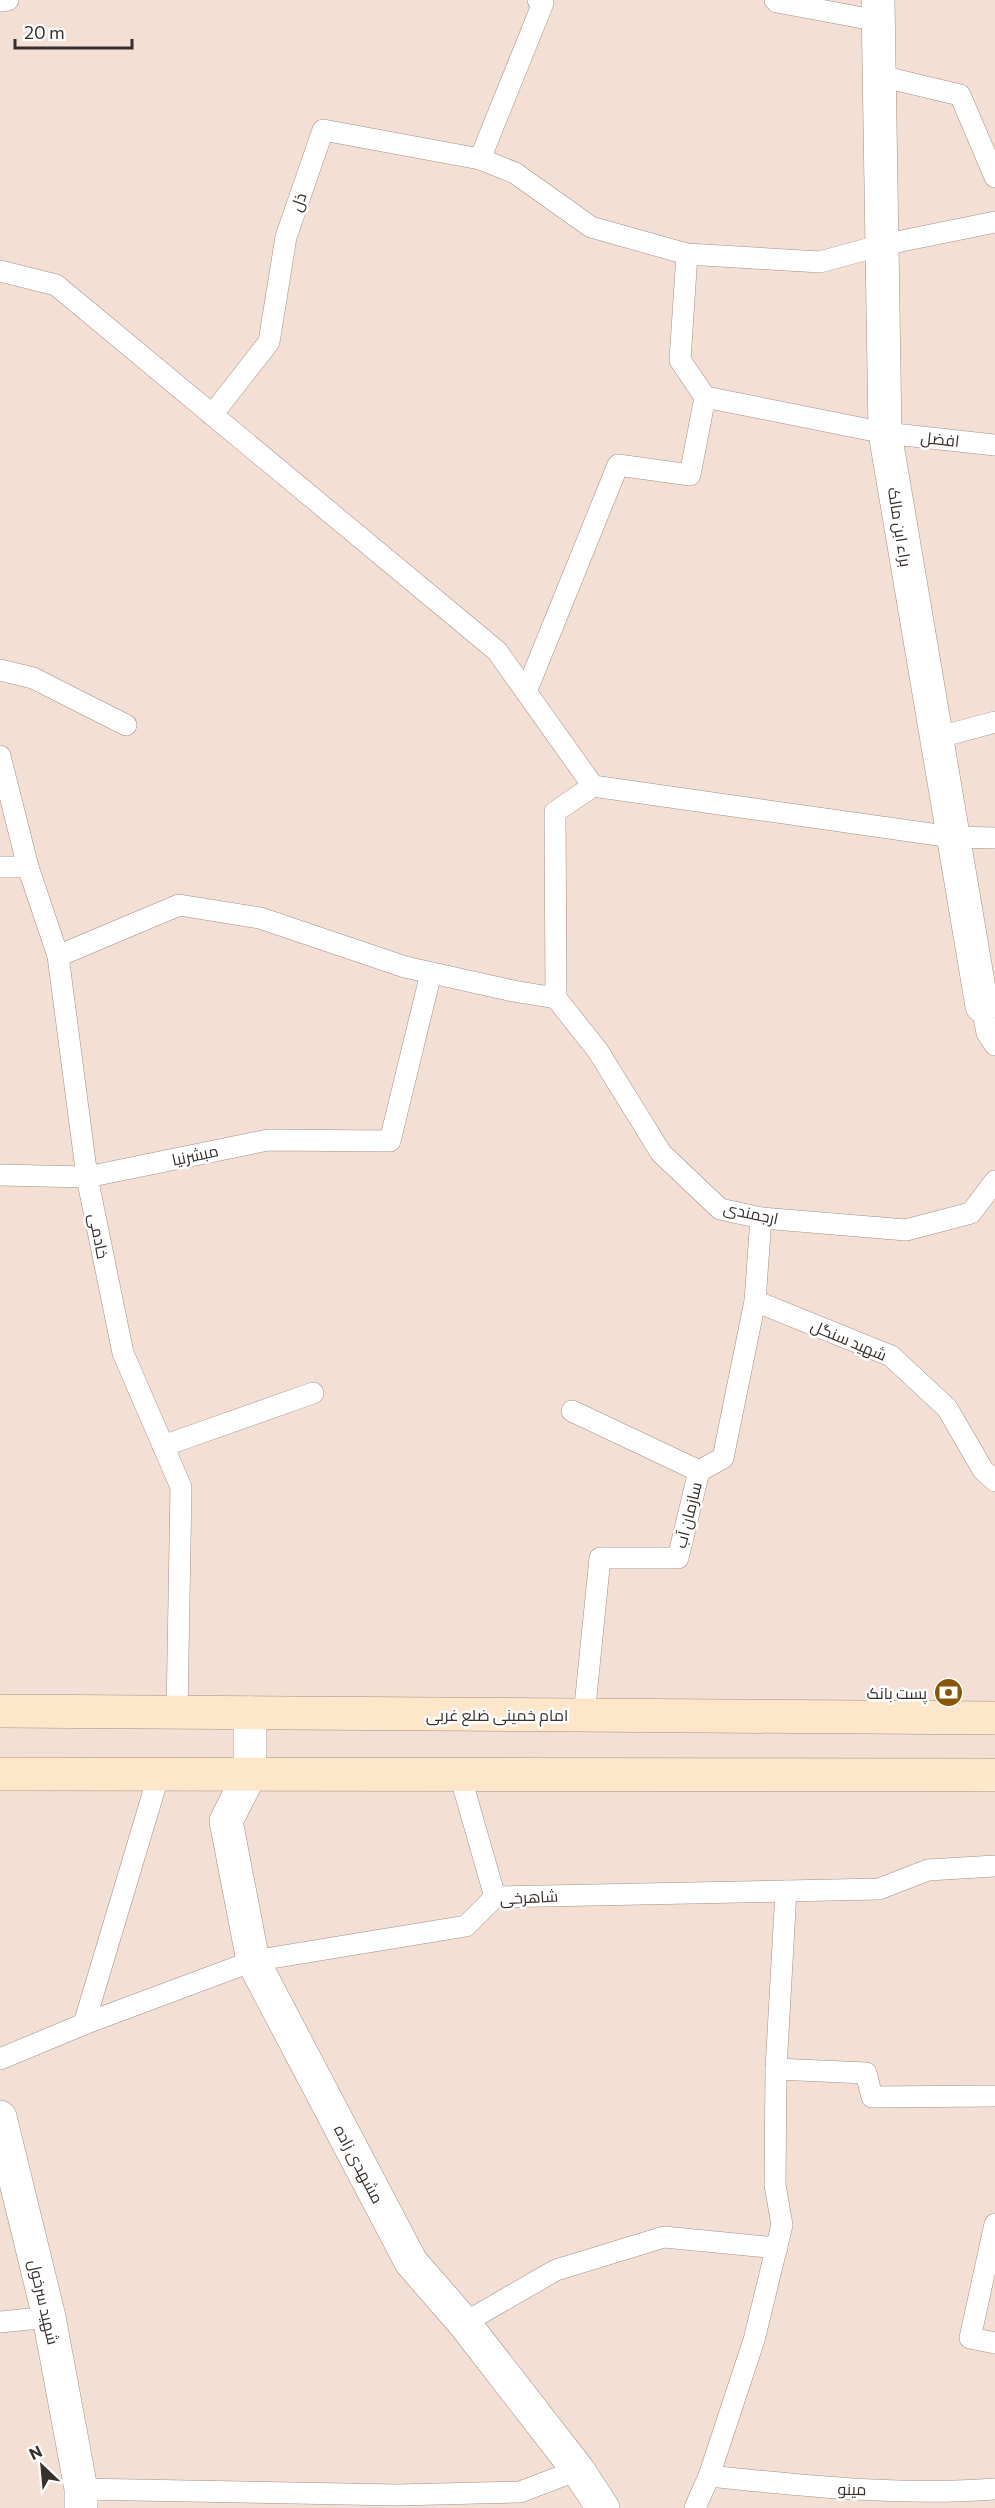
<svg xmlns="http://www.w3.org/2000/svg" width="995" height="2508" font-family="Commissioner,Cairo,sans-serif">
<rect width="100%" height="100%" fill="#f3dfd4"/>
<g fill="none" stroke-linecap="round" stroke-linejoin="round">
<defs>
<g id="service">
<polyline points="538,0 543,3 480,159 515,173 591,227 687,254 820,262 882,245 995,222"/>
<polyline points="775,0 777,2 879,21"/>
<polyline points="0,1 8,0"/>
<polyline points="880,76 960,95 995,177"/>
<polyline points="687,254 680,360 705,397"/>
<polyline points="0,271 56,285 497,651 593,786 952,837 995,838"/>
<polyline points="212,415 269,342 286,237 323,130 480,159"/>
<polyline points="0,670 33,678 126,725"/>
<polyline points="526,692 618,465 690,475 705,397 885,433 995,445"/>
<polyline points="936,738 995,722"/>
<polyline points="0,756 28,867 58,956 87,1177 123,1353 181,1487 177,1713"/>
<polyline points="0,867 28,867"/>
<polyline points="58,956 179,905 260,918 405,967 513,991 556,998 555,812 593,786"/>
<polyline points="556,998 598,1051 661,1153 720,1209 761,1218 906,1230 971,1213 995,1181"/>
<polyline points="994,1006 982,1006 987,1033 995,1045"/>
<polyline points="0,1175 87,1177 268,1140 390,1141 431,973"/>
<polyline points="755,1301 891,1356 947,1408 983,1470 995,1481"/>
<polyline points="572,1411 699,1471"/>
<polyline points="163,1446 313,1393"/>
<polyline points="584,1716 600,1558 678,1558 699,1471 723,1458 755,1301 761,1218"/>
<polyline points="460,1775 495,1897"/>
<polyline points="786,1891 776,2069 866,2073 872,2097 995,2096"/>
<polyline points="84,2024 159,1774"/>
<polyline points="0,2059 84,2024 253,1961 466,1926 495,1897 879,1889 928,1870 995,1866"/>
<polyline points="995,2224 970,2338 995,2343"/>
<polyline points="0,2322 49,2317"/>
<polyline points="464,2323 556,2270 664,2237 777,2248"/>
<path d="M 709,2476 C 804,2486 900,2496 995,2489"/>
<polyline points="81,2489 397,2495 520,2492 578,2470"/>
<polyline points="695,2508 709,2476 754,2340 782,2225 775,2185 776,2069"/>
</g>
<g id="minor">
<polyline points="878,0 885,433 982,1006"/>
<polyline points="250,1774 226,1821 253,1961 411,2262 464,2323 578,2470 603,2508"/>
<polyline points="0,2117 49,2317 81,2489 81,2508"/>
</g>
<polyline id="tertiary" points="250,1774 250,1713"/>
<g id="secondary">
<polyline points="0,1711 995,1718"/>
<polyline points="0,1774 995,1775"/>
</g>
</defs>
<use href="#service" stroke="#a29086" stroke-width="22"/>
<use href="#minor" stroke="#a29086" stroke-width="34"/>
<use href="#tertiary" stroke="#a29086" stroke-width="34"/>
<use href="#secondary" stroke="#a29086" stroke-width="34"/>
<use href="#service" stroke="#fff" stroke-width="21"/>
<use href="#minor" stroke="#fff" stroke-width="33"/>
<use href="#tertiary" stroke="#fff" stroke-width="33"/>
<use href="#secondary" stroke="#fee6cb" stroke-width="33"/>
</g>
<defs>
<symbol id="bank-disc" viewBox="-11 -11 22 22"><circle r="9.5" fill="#8c5607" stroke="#fff"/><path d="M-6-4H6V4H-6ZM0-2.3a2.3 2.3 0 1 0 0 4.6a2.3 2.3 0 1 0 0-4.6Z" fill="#fff"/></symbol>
</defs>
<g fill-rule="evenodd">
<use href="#bank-disc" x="932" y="1676" width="33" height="33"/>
</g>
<g text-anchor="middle" stroke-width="5" stroke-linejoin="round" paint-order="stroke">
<g font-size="16" fill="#38302c" stroke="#fff">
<text transform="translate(298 202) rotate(-71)" y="6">ذل</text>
<text transform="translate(940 439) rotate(6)" y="6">افضل</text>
<text transform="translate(900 527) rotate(81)" y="6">براء ابن مالک</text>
<text transform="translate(195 1155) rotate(-12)" y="6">مبشرنیا</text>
<text transform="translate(751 1213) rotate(12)" y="6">ارجمندی</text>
<text transform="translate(99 1236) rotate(79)" y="6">خادمی</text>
<text transform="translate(849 1340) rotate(23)" y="6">شهید سنگل</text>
<text transform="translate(688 1515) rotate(-76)" y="6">سازمان آب</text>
<text x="497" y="1721">امام خمینی ضلع غربی</text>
<text transform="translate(529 1897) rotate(-3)" y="6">شاهرخی</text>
<text transform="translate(359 2164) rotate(62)" y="6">مشهدی زاده</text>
<text transform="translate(44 2302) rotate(77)" y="6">شهید سرخول</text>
<text transform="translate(852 2489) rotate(1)" y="6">مینو</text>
</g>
<g font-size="16" fill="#38302c" stroke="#fff" text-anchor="end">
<text x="927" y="1699">پست بانک</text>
</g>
</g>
<g transform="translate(42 2466) rotate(334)" stroke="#ffffff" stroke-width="4.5" paint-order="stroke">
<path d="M0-4.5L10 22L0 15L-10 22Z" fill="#38302c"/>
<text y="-9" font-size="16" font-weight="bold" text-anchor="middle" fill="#38302c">N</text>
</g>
<path d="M15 39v9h117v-9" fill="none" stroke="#38302c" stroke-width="3"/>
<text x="24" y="39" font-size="18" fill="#38302c" stroke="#ffffff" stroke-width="4.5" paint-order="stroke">20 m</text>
</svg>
